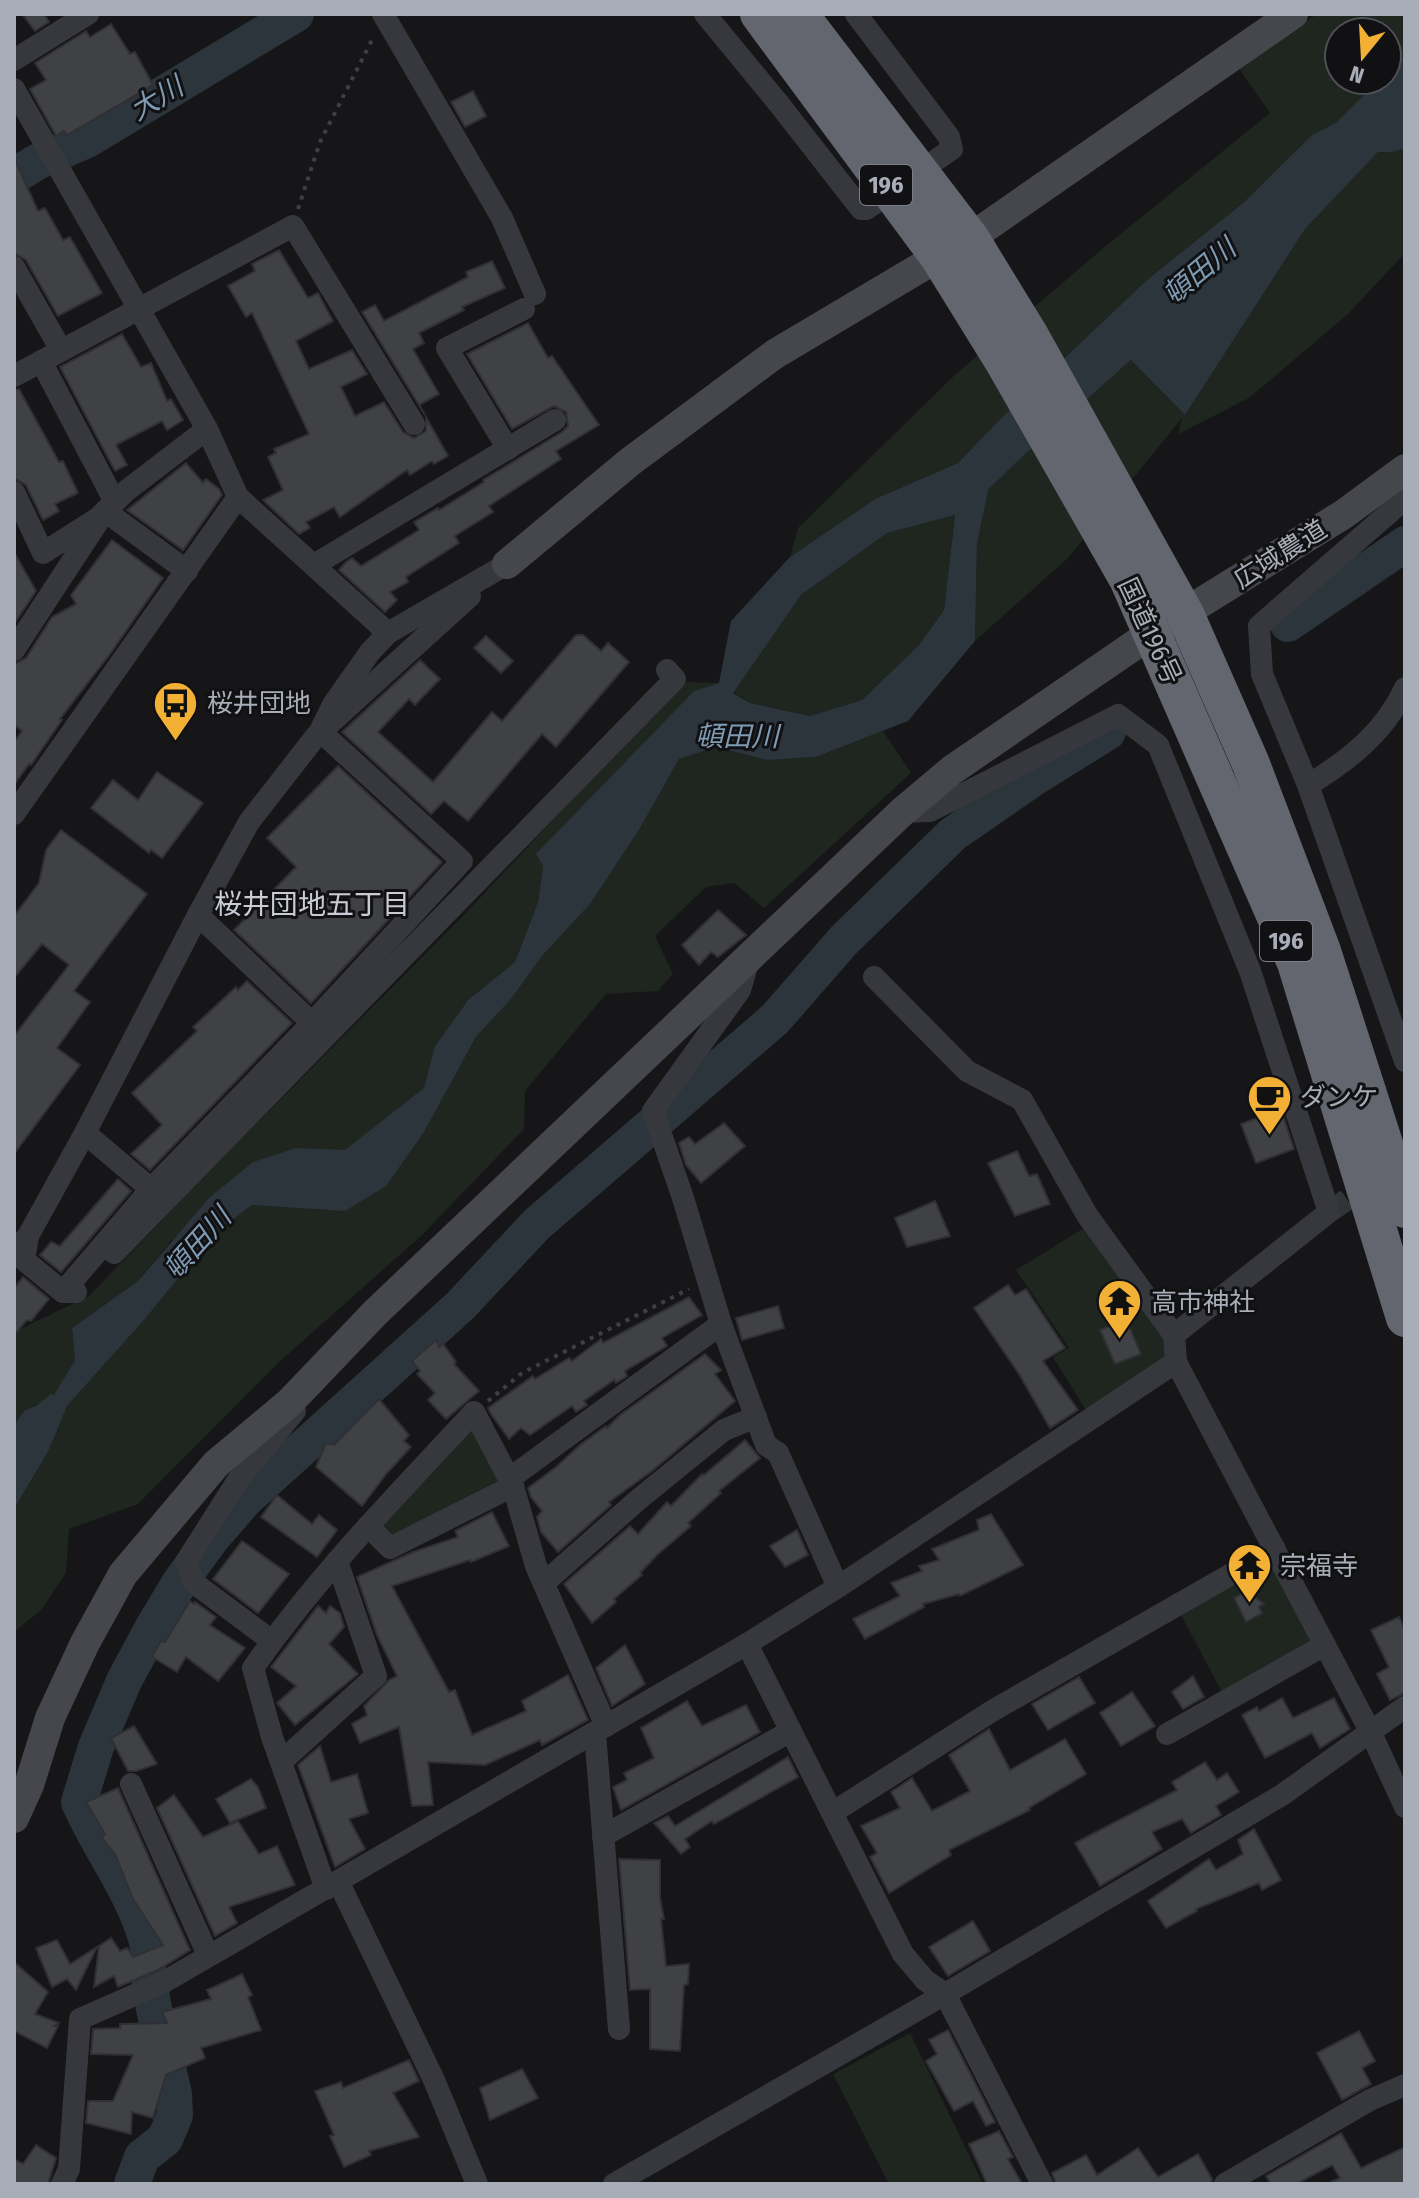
<svg xmlns="http://www.w3.org/2000/svg" width="1419" height="2198" font-family="'Fira Sans Condensed','Noto Sans JP',sans-serif">
<rect width="100%" height="100%" fill="#161618"/>
<g fill="#1e261f">
<polygon points="1317,14 1405,14 1405,55 1387,73 1387,32 1339,32 1339,80 1379,80 1337,122 1312,135 1243,203 1148,279 1002,417 958,463 875,499 790,557 798,528 957,373 1107,245 1270,113 1238,67"/>
<polygon points="1405,148 1405,253 1348,314 1249,398 1178,434 1182,418 1068,558 975,641 977,544 987,491 1023,456 1131,360 1185,415 1305,229 1378,152 1392,152"/>
<polygon points="955,514 944,610 919,645 862,700 810,716 750,703 733,692 801,595 887,533"/>
<polygon points="682,682 719,683 694,691 537,854 543,866 538,902 515,962 468,1000 435,1046 426,1091 345,1151 296,1148 170,1242 138,1281 72,1328 75,1360 54,1396 25,1410 14,1425 14,1332 89,1296 213,1167 463,916"/>
<polygon points="883,731 911,773 764,908 734,883 706,887 655,936 673,974 658,991 606,994 525,1091 524,1129 422,1235 278,1363 138,1504 69,1529 66,1573 41,1610 14,1632 14,1509 49,1450 67,1406 145,1319 214,1234 252,1205 345,1211 424,1132 476,1037 511,999 542,956 590,904 639,830 679,759 716,747 767,760 816,757"/>
<polygon points="1089,1225 1167,1340 1169,1362 1089,1415 1053,1357 1069,1348 1016,1270"/>
<polygon points="471,1422 505,1484 392,1538 376,1524"/>
<polygon points="1276,1561 1315,1638 1223,1694 1179,1611 1267,1562"/>
<polygon points="910,2033 983,2184 889,2184 833,2074"/>
</g>
<path fill="#2c353c" fill-rule="evenodd" d="M 1405,55 L 1405,148 L 1392,152 L 1378,152 L 1305,229 L 1185,415 L 1131,360 L 1023,456 L 988,490 L 977,544 L 975,641 L 908,721 L 816,757 L 767,760 L 716,747 L 679,759 L 639,830 L 590,904 L 542,956 L 511,999 L 476,1037 L 424,1132 L 386,1186 L 345,1211 L 252,1205 L 214,1234 L 145,1319 L 67,1406 L 49,1450 L 14,1509 L 14,1425 L 25,1410 L 37,1405 L 51,1394 L 54,1395 L 75,1360 L 72,1328 L 138,1281 L 210,1197 L 253,1162 L 296,1148 L 345,1150 L 424,1088 L 435,1046 L 468,1000 L 515,962 L 538,902 L 543,866 L 536,854 L 694,691 L 719,683 L 731,621 L 790,557 L 875,499 L 958,463 L 1002,417 L 1148,279 L 1243,203 L 1312,135 L 1337,122 L 1379,80 L 1387,80 L 1387,73 ZM 955,515 L 944,610 L 919,645 L 862,700 L 810,716 L 750,703 L 733,693 L 801,595 L 887,533 Z"/>
<g fill="none" stroke-linecap="round" stroke-linejoin="round">
<g stroke="#2c353c" stroke-width="36">
<polyline points="14,176 37,162 87,140 296,14"/>
<polyline points="1288,624 1405,544"/>
<path d="M 132,2184 L 142,2157 L 165,2139 L 175,2115 L 174,2094 C 165,2053 152,2011 148,1969 C 147,1959 149,1948 146,1938 C 132,1890 99,1848 79,1802 L 96,1747 L 124,1681 L 153,1627 L 180,1582 L 212,1538 L 245,1500 L 460,1306 L 537,1224 L 775,1019 L 844,940 L 953,834 L 1037,776 L 1108,732"/>
</g>
</g>
<g fill="#404145" stroke="#303034" stroke-width="2">
<polygon points="22,14 44,14 49,22 35,31"/>
<polygon points="111,24 130,54 135,52 153,85 67,135 64,131 56,136 30,89 46,80 35,63 86,31 90,37"/>
<polygon points="473,91 486,116 465,127 451,102"/>
<polygon points="14,158 38,211 45,208 63,240 70,237 102,293 58,316 26,260 14,253"/>
<polygon points="279,250 308,298 318,293 333,321 296,341 309,369 352,350 367,374 341,387 355,416 384,402 403,432 414,438 426,431 426,417 448,456 434,464 432,461 410,475 407,470 340,517 334,507 306,522 310,528 299,534 263,500 283,490 268,457 276,453 274,449 309,434 252,313 246,317 228,286 255,271 252,264"/>
<polygon points="492,261 505,288 462,307 464,310 419,333 424,343 413,349 439,394 419,405 425,415 362,312 375,305 384,321 468,277 466,272"/>
<polygon points="528,323 548,358 552,356 599,425 556,451 561,459 489,506 493,512 455,536 459,543 406,577 408,582 390,592 397,600 385,612 339,570 346,562 352,558 361,566 419,530 414,522 438,508 439,510 484,482 483,480 562,432 568,426 566,412 554,406 512,429 467,354"/>
<polygon points="122,334 141,367 151,363 167,401 171,399 183,420 167,430 162,421 116,445 127,465 115,471 60,367"/>
<polygon points="19,389 59,462 63,461 78,493 55,504 59,511 43,520 26,485 14,478 14,390"/>
<polygon points="186,463 203,483 206,479 219,489 222,495 183,550 127,510"/>
<polygon points="112,540 163,578 110,654 60,719 62,720 31,765 29,764 14,785 14,742 22,731 14,725 14,664 26,658 52,617 76,604 71,595"/>
<polygon points="14,552 36,591 14,624"/>
<polygon points="576,635 583,635 601,651 608,643 629,662 556,747 542,734 468,821 444,801 431,814 342,732 420,660 440,679 415,705 409,699 378,732 433,782 492,712 502,721"/>
<polygon points="486,636 513,661 501,673 474,648"/>
<polygon points="338,766 442,862 311,1003 234,930 296,867 267,838"/>
<polygon points="157,772 203,803 162,858 151,850 149,853 91,808 113,780 138,800"/>
<polygon points="61,830 147,894 74,991 90,1002 57,1048 80,1065 14,1154 14,1036 69,965 42,944 14,978 14,916 39,883 46,850"/>
<polygon points="718,910 746,935 718,957 711,952 699,965 682,945"/>
<polygon points="247,981 292,1023 150,1170 131,1154 162,1125 132,1093 197,1031 193,1027 236,987 238,990"/>
<polygon points="1281,1109 1294,1149 1256,1163 1241,1124"/>
<polygon points="724,1123 745,1146 701,1183 686,1165 679,1143 689,1137 695,1144"/>
<polygon points="1017,1151 1029,1176 1037,1174 1050,1204 1015,1216 988,1163"/>
<polygon points="118,1179 131,1191 61,1272 40,1255 51,1242 60,1246"/>
<polygon points="935,1201 950,1236 907,1247 895,1218"/>
<polygon points="23,1277 49,1299 31,1321 27,1320 14,1335 14,1288"/>
<polygon points="1008,1285 1015,1295 1026,1289 1065,1348 1043,1361 1078,1410 1050,1428 1019,1374 974,1308"/>
<polygon points="689,1297 702,1315 662,1338 667,1346 625,1371 627,1376 616,1383 614,1380 584,1401 587,1405 576,1412 572,1406 530,1435 521,1428 509,1439 491,1414 488,1408 533,1376 535,1379 569,1358 572,1361 601,1339 603,1343"/>
<polygon points="778,1306 784,1328 742,1340 736,1318"/>
<polygon points="1126,1319 1141,1354 1115,1364 1100,1330"/>
<polygon points="436,1340 439,1347 443,1344 456,1362 454,1364 479,1391 446,1419 428,1400 435,1393 417,1374 420,1371 412,1361"/>
<polygon points="705,1354 721,1370 715,1374 735,1401 652,1471 609,1502 611,1505 558,1552 541,1532 537,1517 542,1511 531,1497 528,1488 556,1467 580,1445 606,1426 607,1428 620,1415"/>
<polygon points="379,1399 409,1435 404,1441 411,1447 387,1473 362,1506 316,1467 326,1443 334,1445"/>
<polygon points="745,1440 760,1458 719,1491 721,1493 688,1523 691,1526 657,1555 640,1573 642,1575 614,1599 616,1602 592,1623 564,1584 630,1526 638,1534 667,1502 671,1506 702,1474 704,1475"/>
<polygon points="277,1495 312,1524 319,1515 337,1530 317,1557 261,1517"/>
<polygon points="492,1512 509,1546 471,1562 470,1560 392,1586 449,1692 455,1690 472,1735 526,1711 522,1701 568,1675 588,1720 542,1745 540,1740 485,1765 428,1762 433,1805 412,1806 399,1727 360,1743 352,1724 367,1715 364,1706 389,1680 397,1676 377,1635 357,1577 413,1552 458,1537 455,1531"/>
<polygon points="991,1514 1023,1565 960,1596 959,1594 923,1604 924,1607 865,1639 853,1619 900,1596 891,1583 922,1571 919,1566 939,1560 932,1549 979,1530 977,1520"/>
<polygon points="797,1530 808,1555 785,1567 770,1546"/>
<polygon points="242,1541 289,1574 258,1613 213,1579"/>
<polygon points="1247,1591 1264,1604 1259,1607 1262,1613 1246,1622 1234,1598"/>
<polygon points="190,1601 194,1604 195,1602 216,1617 210,1625 245,1648 218,1681 186,1657 177,1672 152,1657 161,1641 165,1642"/>
<polygon points="318,1606 326,1613 330,1606 340,1613 344,1627 329,1644 358,1674 295,1725 277,1703 296,1686 271,1667"/>
<polygon points="1399,1617 1405,1630 1405,1693 1390,1700 1377,1674 1389,1667 1371,1630"/>
<polygon points="625,1645 645,1684 612,1706 596,1668"/>
<polygon points="1193,1676 1204,1697 1183,1709 1172,1692"/>
<polygon points="1079,1677 1095,1703 1048,1730 1032,1704"/>
<polygon points="1132,1692 1155,1726 1121,1746 1100,1713"/>
<polygon points="1282,1698 1293,1718 1334,1698 1350,1729 1320,1748 1312,1733 1265,1758 1242,1715 1257,1707 1259,1711"/>
<polygon points="687,1701 702,1726 746,1705 760,1732 621,1810 613,1787 627,1780 624,1773 654,1758 641,1728"/>
<polygon points="134,1726 157,1764 136,1771 128,1771 111,1738"/>
<polygon points="989,1729 1010,1770 1065,1739 1086,1774 1029,1808 1030,1810 949,1850 951,1855 889,1893 870,1857 877,1853 861,1826 900,1808 891,1792 912,1778 932,1811 970,1791 949,1755"/>
<polygon points="320,1746 331,1782 357,1774 368,1813 349,1819 365,1849 335,1867 298,1765"/>
<polygon points="788,1757 798,1777 714,1824 712,1821 685,1839 690,1847 681,1854 654,1823 668,1816 675,1826"/>
<polygon points="1205,1762 1217,1780 1227,1773 1239,1792 1216,1806 1221,1815 1191,1833 1182,1819 1152,1832 1162,1849 1100,1886 1075,1843 1177,1790 1172,1782"/>
<polygon points="251,1779 258,1787 266,1808 230,1823 216,1799"/>
<polygon points="118,1788 190,1950 158,1970 118,1987 114,1976 94,1987 99,1946 111,1938 120,1951 127,1948 133,1957 163,1945 133,1899 115,1854 101,1837 105,1834 86,1802"/>
<polygon points="174,1795 203,1837 238,1821 259,1854 277,1846 295,1885 229,1907 237,1923 215,1936 157,1808"/>
<polygon points="1254,1829 1281,1880 1262,1890 1259,1883 1196,1909 1197,1911 1166,1928 1148,1901 1209,1859 1216,1870 1243,1854 1238,1840"/>
<polygon points="619,1859 660,1860 660,1898 664,1919 661,1919 666,1966 689,1964 688,1984 684,1985 680,2051 650,2049 650,1989 630,1990"/>
<polygon points="973,1921 990,1951 948,1976 929,1947"/>
<polygon points="57,1940 70,1964 97,1947 76,1990 67,1979 52,1987 36,1948"/>
<polygon points="14,1962 48,1992 35,2014 59,2023 54,2026 58,2026 47,2048 14,2031"/>
<polygon points="242,1974 252,1995 248,1997 261,2030 201,2048 205,2058 166,2075 153,2118 132,2112 131,2134 86,2123 88,2101 113,2101 133,2055 91,2054 93,2029 120,2028 120,2024 167,2023 162,2012 211,1999 207,1990"/>
<polygon points="948,2030 995,2122 986,2126 973,2101 954,2111 926,2061 937,2054 929,2040"/>
<polygon points="1359,2031 1375,2061 1362,2068 1371,2084 1342,2100 1317,2053"/>
<polygon points="409,2060 419,2081 393,2093 419,2137 369,2151 371,2155 344,2167 330,2136 334,2135 315,2091 341,2082 343,2088"/>
<polygon points="522,2069 538,2098 490,2120 480,2088"/>
<polygon points="999,2131 1013,2157 1008,2159 1022,2184 987,2184 969,2144"/>
<polygon points="1341,2133 1361,2168 1405,2147 1405,2184 1327,2184 1340,2178 1332,2165 1296,2184 1271,2184 1266,2176"/>
<polygon points="36,2145 56,2158 48,2184 14,2184 14,2159 23,2164"/>
<polygon points="1138,2148 1158,2177 1198,2154 1212,2179 1211,2184 1056,2184 1052,2173 1086,2155 1097,2175"/>
</g>
<g fill="none" stroke-linecap="round" stroke-linejoin="round">
<polyline stroke="#333438" stroke-width="22" stroke-dasharray="22 11" stroke-linecap="butt" points="1329,1212 1371,1183"/>
<g stroke="#3d3f44" stroke-width="4" stroke-dasharray="4 6" stroke-linecap="butt">
<polyline points="298,209 320,142 373,38"/>
<polyline points="488,1401 522,1373 689,1289"/>
</g>
<g stroke="#37383d" stroke-width="22">
<polyline points="383,14 502,218 535,294"/>
<polyline points="705,14 779,104 861,209 866,209 875,203"/>
<polyline points="856,14 949,137 952,149 936,160"/>
<polyline points="14,60 88,14"/>
<polyline points="14,89 207,429 238,497 388,633"/>
<polyline points="14,267 61,350"/>
<polyline points="41,361 115,502"/>
<polyline points="14,376 293,226 414,424"/>
<polyline points="508,449 447,348 524,309"/>
<polyline points="14,492 43,553 98,518 126,491 207,429"/>
<polyline points="1405,499 1259,626 1262,674 1308,785 1405,1061"/>
<polyline points="314,565 555,420"/>
<polyline points="14,650 105,511 187,571"/>
<path d="M 1308,785 C 1348,761 1385,732 1405,688"/>
<polyline points="902,812 930,811 1118,715 1158,745 1250,971 1329,1212 1174,1335 1176,1362 1370,1731 1405,1807"/>
<polyline points="14,814 238,497"/>
<polyline points="749,959 740,990 653,1111 683,1198 721,1324 766,1445 778,1453 838,1587"/>
<polyline points="874,977 967,1071 1022,1100 1087,1215 1174,1335"/>
<polyline points="312,1023 198,915 249,822 316,736 470,596"/>
<polyline points="151,1189 85,1133 198,915"/>
<polyline points="28,1236 24,1260 63,1292 76,1292"/>
<polyline points="19,1246 28,1236 85,1133"/>
<polyline points="114,1253 675,679 667,670"/>
<polyline points="63,1292 151,1189 312,1023 462,861 320,731 334,703 370,652 388,633 507,564"/>
<polyline points="509,1479 721,1324"/>
<polyline points="368,1526 390,1548 513,1486"/>
<polyline points="544,1583 639,1499 724,1430 756,1417"/>
<polyline points="272,1641 194,1583 186,1562 238,1480 295,1411"/>
<polyline points="747,1644 903,1954 925,1980 945,1994 1042,2184"/>
<polyline points="595,1733 619,2029"/>
<polyline points="1167,1734 1325,1645"/>
<polyline points="281,1762 376,1676 337,1561"/>
<polyline points="131,1784 208,1955"/>
<polyline points="832,1813 992,1711 1275,1549"/>
<polyline points="603,1836 791,1731"/>
<polyline points="339,1883 434,2080 477,2184"/>
<path d="M 326,1889 L 272,1737 L 253,1668 C 318,1575 397,1495 474,1412 L 513,1486 L 536,1566 L 606,1726"/>
<polyline points="62,2184 69,2169 80,2019 164,1982 747,1644 838,1587 1176,1362"/>
<polyline points="614,2184 945,1994 1282,1795 1405,1707"/>
<polyline points="1225,2184 1370,2100 1405,2085"/>
</g>
<g stroke="#45474d" stroke-width="30">
<polyline points="507,564 631,461 775,354 970,238 1293,14"/>
<polyline points="14,1818 29,1785 50,1718 85,1643 123,1574 216,1464 289,1403 375,1313 902,812 952,770 1152,633 1344,514 1405,469"/>
</g>
<g stroke="#63666e" stroke-width="38">
<polyline points="759,14 939,257 1004,362 1128,579 1296,963 1405,1318"/>
<polyline points="799,14 970,238 1030,336 1185,614 1251,764 1322,951 1405,1209"/>
</g>
</g>
<defs>
<symbol id="bus-pin" viewBox="-11 -11 22 30"><path d="M0 17L-7.5 6A9.5 9.5 0 1 1 7.5 6Z" fill="#f2b134" stroke="#111113"/><path d="M-5-6H5V4H4V6H2V4H-2V6H-4V4H-5ZM-3.5-4V0h7V-4ZM-3.5 1.2v1.5H-2V1.2ZM2 1.2v1.5H3.5V1.2Z" fill="#111"/></symbol>
<symbol id="cafe-pin" viewBox="-11 -11 22 30"><path d="M0 17L-7.5 6A9.5 9.5 0 1 1 7.5 6Z" fill="#f2b134" stroke="#111113"/><path d="M-5.5-4.5H6V0H3Q3 3.5 0 3.5H-2.5Q-5.5 3.5-5.5 0ZM3-3.2v2h1.7v-2ZM-6 4.5H4V6H-6Z" fill="#111"/></symbol>
<symbol id="temple-pin" viewBox="-11 -11 22 30"><path d="M0 17L-7.5 6A9.5 9.5 0 1 1 7.5 6Z" fill="#f2b134" stroke="#111113"/><path d="M0-6L5-2H3V0L6.5 2.5H4V6H1.5V3h-3V6H-4V2.5H-6.5L-3 0V-2H-5Z" fill="#111"/></symbol>
</defs>
<g fill-rule="evenodd">
<use href="#bus-pin" x="150" y="678" width="51" height="69"/>
<use href="#cafe-pin" x="1244" y="1072" width="51" height="69"/>
<use href="#temple-pin" x="1094" y="1276" width="51" height="69"/>
<use href="#temple-pin" x="1224" y="1540" width="51" height="69"/>
</g>
<g text-anchor="middle" stroke-width="6" stroke-linejoin="round" paint-order="stroke">
<g fill="#111113" stroke="#7b7e86" stroke-width="2">
<rect x="860" y="165" width="52" height="40" rx="6"/>
<rect x="1260" y="921" width="52" height="40" rx="6"/>
</g>
<g font-size="24" font-weight="bold" fill="#a8adb8">
<text x="886" y="193">196</text>
<text x="1286" y="949">196</text>
</g>
<g font-size="26" fill="#a8adb8" stroke="#111113">
<text transform="translate(1280 554) rotate(-32)" y="9">広域農道</text>
<text transform="translate(1150 631) rotate(65)" y="9">国道196号</text>
</g>
<g font-size="26" fill="#a8adb8" stroke="#111113" text-anchor="start">
<text x="207" y="712">桜井団地</text>
<text x="1300" y="1106">ダンケ</text>
<text x="1151" y="1311">高市神社</text>
<text x="1280" y="1575">宗福寺</text>
</g>
<g font-size="28" font-style="italic" fill="#7f9bb3" stroke="#111113">
<text transform="translate(156 98) rotate(-31)" y="10">大川</text>
<text transform="translate(1199 271) rotate(-40)" y="10">頓田川</text>
<text x="737" y="746">頓田川</text>
<text transform="translate(197 1243) rotate(-48)" y="10">頓田川</text>
</g>
<g font-size="28" fill="#c9ccd4" stroke="#111113">
<text x="312" y="914">桜井団地五丁目</text>
</g>
</g>
<rect width="1419" height="2198" fill="none" stroke="#a8adb8" stroke-width="32"/>
<g transform="translate(1363 56) rotate(198)"><circle r="38" fill="#111113" stroke="#4d4f55" stroke-width="2"/>
<path d="M0-6L14 30L0 20L-14 30Z" fill="#f2b134"/>
<text y="-12" font-size="22" font-weight="bold" text-anchor="middle" fill="#a8adb8">N</text>
</g>
</svg>
